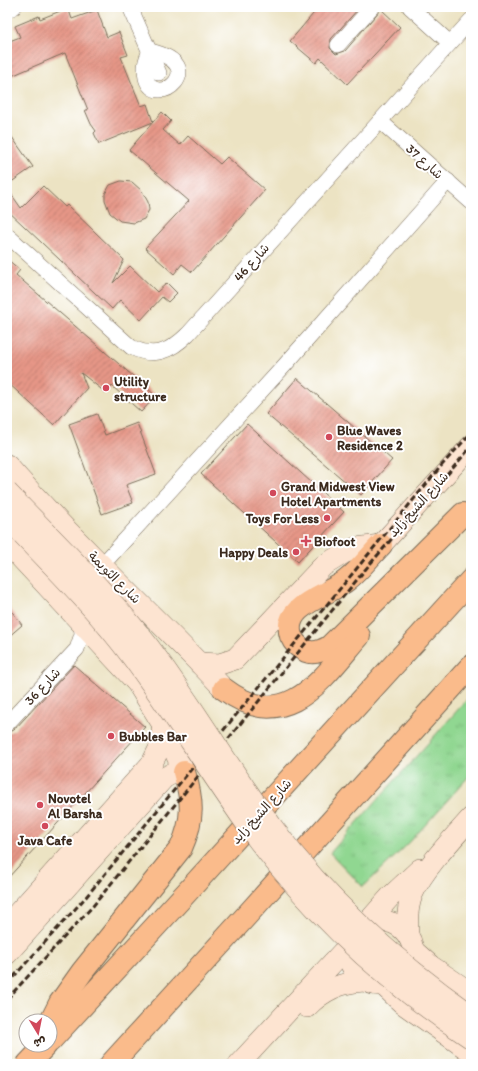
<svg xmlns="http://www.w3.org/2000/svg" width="478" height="1071" font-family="Itim,'Playpen Sans Arabic',sans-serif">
<defs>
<pattern id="grass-tufts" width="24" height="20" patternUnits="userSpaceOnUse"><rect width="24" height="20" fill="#90d791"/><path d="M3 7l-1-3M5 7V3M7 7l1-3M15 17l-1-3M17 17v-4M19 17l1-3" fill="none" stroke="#7db97d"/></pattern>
<pattern id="building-hatch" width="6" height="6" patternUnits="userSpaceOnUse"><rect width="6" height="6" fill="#e69687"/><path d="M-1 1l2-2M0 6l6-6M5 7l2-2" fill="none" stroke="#bc7b6e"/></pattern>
</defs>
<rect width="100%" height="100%" fill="#fff"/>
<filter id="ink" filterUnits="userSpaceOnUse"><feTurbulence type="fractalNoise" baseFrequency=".025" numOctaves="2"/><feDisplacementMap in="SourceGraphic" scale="8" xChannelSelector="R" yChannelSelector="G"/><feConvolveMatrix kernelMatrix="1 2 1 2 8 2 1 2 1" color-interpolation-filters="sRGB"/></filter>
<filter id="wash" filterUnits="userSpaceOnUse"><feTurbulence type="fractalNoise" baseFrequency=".012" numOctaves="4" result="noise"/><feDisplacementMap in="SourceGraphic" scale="16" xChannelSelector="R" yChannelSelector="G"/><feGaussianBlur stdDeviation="0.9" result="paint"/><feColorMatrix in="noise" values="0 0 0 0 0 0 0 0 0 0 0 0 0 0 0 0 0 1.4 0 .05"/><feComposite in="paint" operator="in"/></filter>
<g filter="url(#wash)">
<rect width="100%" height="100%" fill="#ece3c3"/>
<polygon fill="url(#grass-tufts)" stroke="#668058" points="471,695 471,774 409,843 363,887 330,853"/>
<g id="blocks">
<g fill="url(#building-hatch)">
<polygon points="319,7 360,7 331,39 330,48 336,54 345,51 381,9 400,27 347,84 320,58 316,63 290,41"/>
<polygon points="68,8 72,19 97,10 107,37 119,32 128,55 121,57 141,106 147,104 153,122 162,112 171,121 163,130 180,145 188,136 220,164 227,157 265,190 192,272 182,264 174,274 145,248 189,201 129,150 153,122 99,144 94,133 96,131 91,124 85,110 88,110 65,53 7,78 7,42 20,37 15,26 39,16 40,19"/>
<polygon points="7,130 33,167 7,185"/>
<polygon points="121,181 132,182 142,191 148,202 149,210 144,219 134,223 120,221 110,213 105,200 105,194 110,185"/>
<polygon points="43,186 65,207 67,205 124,260 113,283 130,266 157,292 167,283 177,293 168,302 162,297 141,320 120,300 112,309 7,210 7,188 21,208"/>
<polygon points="7,259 20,270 16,275 156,396 141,412 112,386 106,393 81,373 87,388 54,425 7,382"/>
<polygon points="297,378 392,460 361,495 266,414"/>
<polygon points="97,414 105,435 137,423 156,474 126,485 133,503 102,514 69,424"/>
<polygon points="247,424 344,512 298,562 201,474"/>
<polygon points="7,605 22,625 7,638"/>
<polygon points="74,665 145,727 7,879 7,733 14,730"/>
</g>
</g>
</g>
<g filter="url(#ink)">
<use href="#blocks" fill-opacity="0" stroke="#796b58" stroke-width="1"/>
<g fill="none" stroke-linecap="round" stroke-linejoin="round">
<defs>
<g id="street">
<polyline points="130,7 159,73"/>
<polyline points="410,7 450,43"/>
<polyline points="7,10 14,7"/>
<polyline points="338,45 372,7"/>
<path d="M 150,51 C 213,65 155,112 146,78 C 144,67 145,61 150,51 Z"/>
<polyline points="380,121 471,202"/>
<path d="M 7,235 L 131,347 C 154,359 171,351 188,334 L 471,20"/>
<polyline points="103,564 284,366 448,181"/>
<polyline points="7,724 77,649 82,634 81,620"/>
</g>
<g id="secondary">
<path d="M 7,465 C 75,543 153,614 224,689"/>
<polyline points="7,543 137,683 163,725 184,772 173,773 164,778 7,954"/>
<polyline points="199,663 220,664 235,659 323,566 344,553 356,548 381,545 471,446"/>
<circle cx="381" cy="953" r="32"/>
<polyline points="366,924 390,897 420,869"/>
<polyline points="7,925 152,763 160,747 163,725"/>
<path d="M 408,935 C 407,922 407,908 412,895 C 422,871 453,838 471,818"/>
<polyline points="413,950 431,966 471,993"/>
<polyline points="383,985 402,1003 471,1052"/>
<path d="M 307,1007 C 323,990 341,982 364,981"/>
<polyline points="239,1064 349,945"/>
</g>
<g id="highway">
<path d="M 381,545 C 370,556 360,570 347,580 C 330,595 281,605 291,636 C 294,643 299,648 306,651 C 314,654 322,651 329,647 L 463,514"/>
<path d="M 224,689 C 286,736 322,679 359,636"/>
<path d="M 50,1023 L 60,1003 L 82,972 L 181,848 C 194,819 193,801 184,772"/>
<polyline points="50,1041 188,891 471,580"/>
<polyline points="28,1064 46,1045"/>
<polyline points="111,1064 247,915 471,666"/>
</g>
</defs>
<use href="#street" stroke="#796b58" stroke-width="16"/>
<use href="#secondary" stroke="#796b58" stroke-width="22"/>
<use href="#highway" stroke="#796b58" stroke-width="24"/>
<use href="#street" stroke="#fff" stroke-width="15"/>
<use href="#secondary" stroke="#fde4d1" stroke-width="21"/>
<use href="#highway" stroke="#fabb8b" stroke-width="22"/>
<g stroke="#3b2a1e" stroke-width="3" stroke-dasharray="6 3" stroke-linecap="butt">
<polyline points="7,984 86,897 442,465 471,433"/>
<polyline points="7,999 93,906 364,571 471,447"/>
</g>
<defs>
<g id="secondary-bridge">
<path d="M 7,492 C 54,541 104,589 146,643 C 192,703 229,769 274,829 C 329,903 396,962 471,1015"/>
<path d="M 7,518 C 50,563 95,607 132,657 C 176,716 214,780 258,840 C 316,917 390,985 471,1038"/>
</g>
</defs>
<use href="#secondary-bridge" stroke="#796b58" stroke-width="22" stroke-linecap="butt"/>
<use href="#secondary-bridge" stroke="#fde4d1" stroke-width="21"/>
</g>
</g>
<g fill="#d1495b" stroke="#fff" stroke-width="1.5">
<circle cx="106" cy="388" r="4"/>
<circle cx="329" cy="437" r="4"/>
<circle cx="273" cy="493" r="4"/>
<circle cx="327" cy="518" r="4"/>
<path d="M304 535h4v4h4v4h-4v4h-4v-4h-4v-4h4z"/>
<circle cx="296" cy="552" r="4"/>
<circle cx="111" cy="736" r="4"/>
<circle cx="40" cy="805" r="4"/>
<circle cx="45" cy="826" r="4"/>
</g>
<g text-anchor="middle" stroke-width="4" stroke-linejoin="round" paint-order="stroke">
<g font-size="13" fill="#3b2a1e" stroke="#fff">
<text transform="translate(425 161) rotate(42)" y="5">شارع 37</text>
<text transform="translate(251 262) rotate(-48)" y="5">شارع 46</text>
<text transform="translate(418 504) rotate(-48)" y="5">شارع الشيخ زايد</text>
<text transform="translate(115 577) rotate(45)" y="5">شارع الثويمة</text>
<text transform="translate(42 686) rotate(-47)" y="5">شارع 36</text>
<text transform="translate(261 811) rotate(-48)" y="5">شارع الشيخ زايد</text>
</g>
<g font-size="13" font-weight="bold" fill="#3b2a1e" stroke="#fff" text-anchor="start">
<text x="114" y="386">Utility<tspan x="114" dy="15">structure</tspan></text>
<text x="337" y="435">Blue Waves<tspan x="337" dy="15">Residence 2</tspan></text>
<text x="281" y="491">Grand Midwest View<tspan x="281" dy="15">Hotel Apartments</tspan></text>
<text x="319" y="523" text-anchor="end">Toys For Less</text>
<text x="314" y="546">Biofoot</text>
<text x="288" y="557" text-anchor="end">Happy Deals</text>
<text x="119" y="741">Bubbles Bar</text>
<text x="48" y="803">Novotel<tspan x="48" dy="15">Al Barsha</tspan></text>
<text x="45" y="845" text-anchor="middle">Java Cafe</text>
</g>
</g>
<rect width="478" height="1071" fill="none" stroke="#fff" stroke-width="24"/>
<g transform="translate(38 1033) rotate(170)"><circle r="19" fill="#ffffff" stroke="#b1aaa5"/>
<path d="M0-3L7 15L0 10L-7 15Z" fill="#d1495b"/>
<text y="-6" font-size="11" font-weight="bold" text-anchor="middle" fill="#3b2a1e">ش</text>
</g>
</svg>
